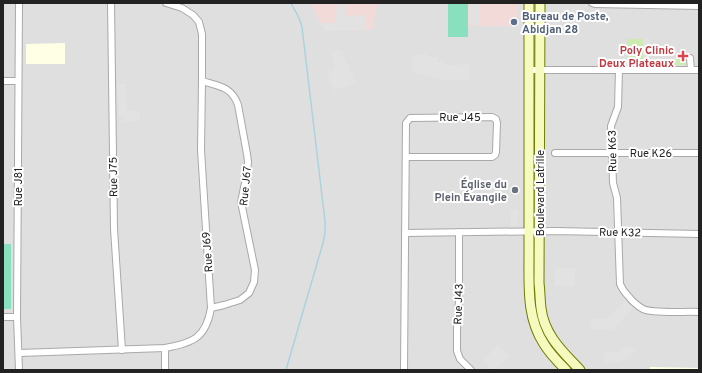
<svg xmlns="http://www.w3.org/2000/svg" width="702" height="373" font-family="Overpass,sans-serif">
<rect width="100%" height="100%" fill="#f2efe9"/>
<rect fill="#e0dfdf" x="3" y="3" width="696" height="367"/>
<g fill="#f2dad9">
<polygon points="310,3 378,3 372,30 325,31"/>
<polygon points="468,3 518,3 518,18 511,18 511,26 468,26"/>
</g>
<g fill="#ffffe5">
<polygon points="65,43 65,64 26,64 26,44"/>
<polygon points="650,367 699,368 699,370 650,370"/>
</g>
<g fill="#cdebb0">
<polygon points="627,39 643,39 643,65 628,65"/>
<rect x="661" y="59" width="25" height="6"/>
</g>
<g fill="#88e0be">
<rect x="448" y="3" width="20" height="34"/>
<rect x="3" y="244" width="8" height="65"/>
</g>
<g fill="#e2e2e2">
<rect x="469" y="3" width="11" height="22"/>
<polygon points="345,4 346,16 366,15 366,30 325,31 321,23 335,23 337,5"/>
<polygon points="643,39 650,39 650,65 699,65 699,70 628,70 628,65 643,65"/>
<polygon points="332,51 342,51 356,83 334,91 327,76 335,67"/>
<polygon points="427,54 428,57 437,57 437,62 444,62 444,65 462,65 462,63 469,65 469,80 446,81 411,72 413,55"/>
<polygon points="118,84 126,84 127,111 140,111 140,121 123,121 123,117 119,116"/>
<rect x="511" y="210" width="7" height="16"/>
<rect x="555" y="268" width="20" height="18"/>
<polygon points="625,300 633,308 614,329 591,329 590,319 609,318"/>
<polygon points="498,345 509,355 495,370 492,370 483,361"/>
<polygon points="629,346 636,352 620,362 604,362 604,353 619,352"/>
</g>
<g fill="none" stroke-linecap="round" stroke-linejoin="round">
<polyline stroke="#aad3df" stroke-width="1.5" points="286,370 323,243 325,233 325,221 302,27 299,18 291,3"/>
<defs>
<g id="street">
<polyline points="111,3 114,229 122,350"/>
<polyline points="592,3 595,4 699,6"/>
<polyline points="690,58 691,70"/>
<polyline points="529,70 699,70"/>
<path d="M 619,70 L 618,107 L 611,126 L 613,183 L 617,198 L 620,284 C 622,289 625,293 629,297 C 632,301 638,306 643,309 C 654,314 686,311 699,312"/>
<polyline points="3,81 18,81"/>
<path d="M 202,81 C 219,86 232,87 238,105 L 247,154 L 248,162 L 247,173 L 241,202 L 255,270 L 254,282 L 249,293 L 240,300 L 224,305 L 211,308"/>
<polyline points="555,153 699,153"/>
<polyline points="459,232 459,301 457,329 457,351 460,359 471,370"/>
<polyline points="405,233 555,231 699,234"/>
<polyline points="3,317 17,317"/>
<polyline points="165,348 165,370"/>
<path d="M 19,353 L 165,348 C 193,343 206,338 211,308 L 201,150 L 202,81 L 202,34 L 199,22 L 193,15 L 182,8 L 166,3"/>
<polyline points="19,370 17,317 19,3"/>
<polyline points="404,370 406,123 410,118 492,117 496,119 497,123 496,152 495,155 492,157 406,157"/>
</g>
<g id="secondary">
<path d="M 529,3 L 529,258 C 529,288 527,318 544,344 C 550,354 558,362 566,370"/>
<path d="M 540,3 L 539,283 C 540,291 540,300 541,308 C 544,335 563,352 580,370"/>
</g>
</defs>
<use href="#street" stroke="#a9a9a9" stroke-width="8"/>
<use href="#secondary" stroke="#707d05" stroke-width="11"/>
<use href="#street" stroke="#fff" stroke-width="6"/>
<use href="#secondary" stroke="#f7fabf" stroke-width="9"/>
</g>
<circle fill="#5c6f8a" stroke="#fff" stroke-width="1.5" cx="514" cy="22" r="4"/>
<path fill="#e0444e" stroke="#fff" stroke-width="1.5" d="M681 50h4v4h4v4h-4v4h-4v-4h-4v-4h4z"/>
<circle fill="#6b7280" stroke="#fff" stroke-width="1.5" cx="515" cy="190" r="4"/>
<g text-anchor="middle" stroke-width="4" stroke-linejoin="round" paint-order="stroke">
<g font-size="11" font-weight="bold" fill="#4e5e75" stroke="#fff" text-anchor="start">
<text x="522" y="20">Bureau de Poste,<tspan x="522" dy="13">Abidjan 28</tspan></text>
</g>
<g font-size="11" font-weight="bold" fill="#be3a42" stroke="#fff" text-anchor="end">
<text x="674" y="54">Poly Clinic<tspan x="674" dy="13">Deux Plateaux</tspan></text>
</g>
<g font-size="11" fill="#222" stroke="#fff">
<text x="460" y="121">Rue J45</text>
<text transform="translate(612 151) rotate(-91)" y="4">Rue K63</text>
<text x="651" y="157">Rue K26</text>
<text transform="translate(113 177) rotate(-91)" y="4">Rue J75</text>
<text transform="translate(245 186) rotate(-84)" y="4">Rue J67</text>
<text transform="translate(18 187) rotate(-90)" y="4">Rue J81</text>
<text transform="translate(540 193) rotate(-90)" y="4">Boulevard Latrille</text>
<text transform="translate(620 232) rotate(1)" y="4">Rue K32</text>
<text transform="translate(207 252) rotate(-94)" y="4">Rue J69</text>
<text transform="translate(458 304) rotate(-88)" y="4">Rue J43</text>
</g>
<g font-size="11" font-weight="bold" fill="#5b616d" stroke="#fff" text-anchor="end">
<text x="507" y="188">Église du<tspan x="507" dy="13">Plein Évangile</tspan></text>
</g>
</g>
<rect width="702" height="373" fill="none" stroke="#222222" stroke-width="8"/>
</svg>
